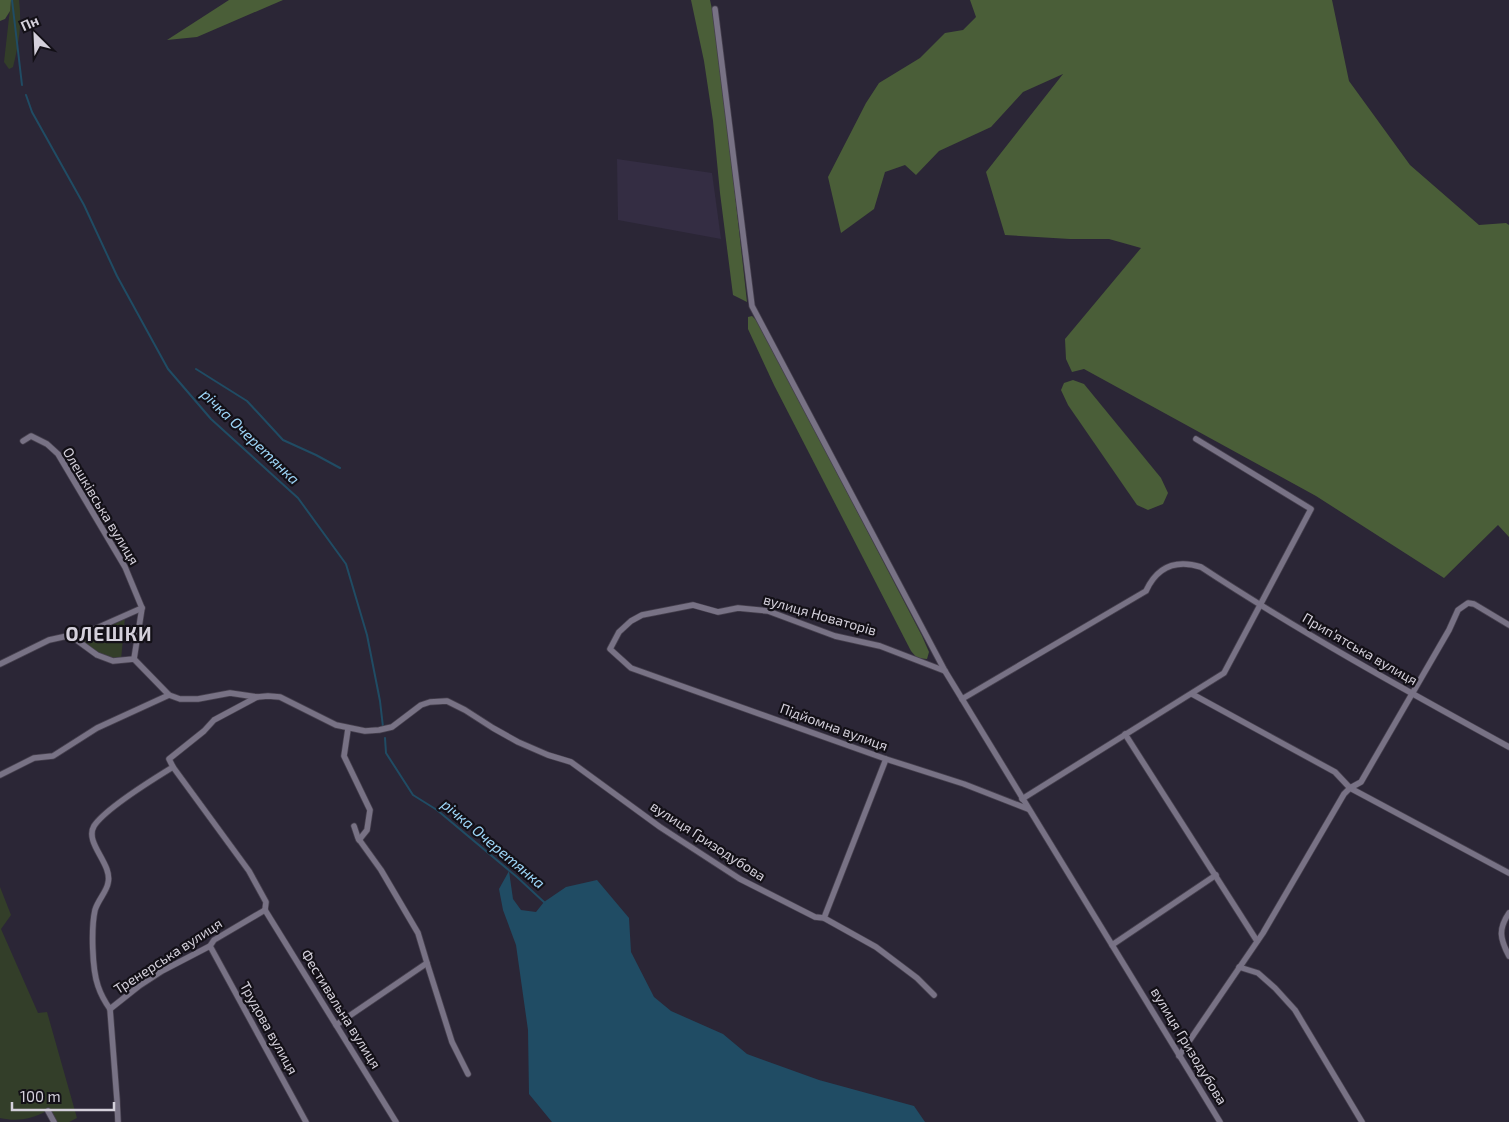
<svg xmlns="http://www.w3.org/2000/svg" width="1509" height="1122" font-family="'Exo 2',sans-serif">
<rect width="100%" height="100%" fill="#2b2636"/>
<polygon fill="#342d43" points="617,159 712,173 721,239 618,220"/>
<g fill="#333e29">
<path d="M 11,0 L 19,0 C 22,25 19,43 13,67 L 9,69 L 4,62 Z"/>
<polygon points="125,617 121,660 113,661 71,636"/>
<path d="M 0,887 L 11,915 L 1,929 L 38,1013 L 47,1012 L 77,1118 L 69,1122 L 54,1122 L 47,1111 C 31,1119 18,1122 0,1118 Z"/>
</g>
<g fill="#4a5e38">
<polygon points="0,0 11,0 10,11 5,19 0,21"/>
<polygon points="229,0 283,0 197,37 167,40"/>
<polygon points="691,0 710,0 717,32 747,302 733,295 720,193 713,121 704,61"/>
<polygon points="970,0 1332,0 1349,81 1410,165 1479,225 1506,223 1509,225 1509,537 1498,525 1444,578 1316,496 1084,369 1072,372 1066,359 1065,339 1141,248 1109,239 1070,239 1005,235 986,172 1063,74 1023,92 991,127 939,151 916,175 905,165 885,172 874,209 841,233 828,177 866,103 879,83 920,58 945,33 963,30 976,17"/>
<polygon points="752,316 759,323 922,636 929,652 927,659 917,658 911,651 774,385 748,329 748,317"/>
<polygon points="1073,380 1084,384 1161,478 1168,493 1163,504 1148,510 1137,505 1068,405 1061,390 1064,383"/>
</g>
<polygon fill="#204c64" points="509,871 513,899 521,910 536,912 544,902 566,887 597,880 629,918 631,952 654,997 671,1011 723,1034 747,1054 819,1080 914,1106 925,1122 552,1122 529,1094 528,1030 516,945 503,910 499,889"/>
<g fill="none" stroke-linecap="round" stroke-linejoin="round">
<g stroke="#204c64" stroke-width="2">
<polyline points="12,0 22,85"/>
<polyline points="26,95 32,112 84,205 117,276 168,369 211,419 298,498 346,564 367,635 380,701 383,727"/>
<polyline points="196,369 247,401 283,440 316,455 340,468"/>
<polyline points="385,738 386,753 413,795 437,810 517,877 545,903"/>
</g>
<defs>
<g id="street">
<polyline points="715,9 752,306 945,671 1220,1122"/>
<polyline points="71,636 97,655 113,661 134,659 169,695 180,699 198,699 230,693 257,697"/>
<polyline points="134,659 142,608"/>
<polyline points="0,664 49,640 90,631 142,608 125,567 58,454 47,444 31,436 23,441"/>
<polyline points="945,671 880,646 835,636 768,611 738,608 718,612 693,605 642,615 631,621 619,632 610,649 631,668 886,759 964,784 1028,809"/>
<polyline points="1192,694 1335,772 1350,788 1509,873"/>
<path d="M 962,699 L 1146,591 C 1157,567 1175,559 1201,567 C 1300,632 1405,690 1509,747"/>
<polyline points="348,729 344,756 370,810 367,830 359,840"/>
<polyline points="1125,734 1257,941"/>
<polyline points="173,767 249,871 266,902 265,910"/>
<polyline points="0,775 34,758 53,756 97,728 169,695"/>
<polyline points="1022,799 1224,673 1311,509 1196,439"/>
<path d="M 265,910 L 214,940 L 210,946 L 162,971 L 139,986 L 110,1009 C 105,1002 101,995 98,986 C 92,969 91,928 95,910 C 98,900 107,891 108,883 C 113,864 84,843 94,826 C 105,809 155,778 173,767 L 169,759 L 204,731 L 214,720 L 257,697 L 268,696 L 280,697 L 336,725 L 365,731 L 379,730 L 392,727 L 421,705 L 430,702 L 447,701 L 465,710 L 493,728 L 518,742 L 548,755 L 571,762 L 660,827 L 740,879 L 815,917 L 824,918 L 876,947 L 917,978 L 934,995"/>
<polyline points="265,910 396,1122"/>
<path d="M 1509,913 C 1498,929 1500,939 1509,956"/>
<polyline points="824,918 886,759"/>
<polyline points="1112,945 1216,875"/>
<polyline points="210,946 306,1122"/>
<polyline points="427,963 452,1042 468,1074"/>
<polyline points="1239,967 1258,973 1275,988 1295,1010 1362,1122"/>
<polyline points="110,1009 117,1100 118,1122"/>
<polyline points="336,1025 427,963 418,933 381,870 358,838 354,826"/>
<polyline points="1179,1056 1263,933 1344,794 1350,788 1361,782 1449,630 1458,610 1468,603 1474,604 1509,625"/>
<polyline points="48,1111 54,1122"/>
</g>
</defs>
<use href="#street" stroke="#46404e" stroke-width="7"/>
<use href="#street" stroke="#787285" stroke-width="5.5"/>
</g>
<g text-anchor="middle" stroke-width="4.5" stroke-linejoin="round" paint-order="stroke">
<g font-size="14" fill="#d4d0db" stroke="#131017">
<text transform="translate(101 506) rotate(59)" y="5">Олешківська вулиця</text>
<text transform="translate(820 615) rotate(16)" y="5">вулиця Новаторів</text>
<text transform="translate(1360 649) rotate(30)" y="5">Прип’ятська вулиця</text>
<text transform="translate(834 727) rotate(20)" y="5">Підйомна вулиця</text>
<text transform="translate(708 841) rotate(33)" y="5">вулиця Гризодубова</text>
<text transform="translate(168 956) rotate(-33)" y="5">Тренерська вулиця</text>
<text transform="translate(341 1009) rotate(58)" y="5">Фестивальна вулиця</text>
<text transform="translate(269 1028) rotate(61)" y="5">Трудова вулиця</text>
<text transform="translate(1189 1046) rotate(59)" y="5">вулиця Гризодубова</text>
</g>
<g font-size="15" font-style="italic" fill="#9ed6f8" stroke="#131017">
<text transform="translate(250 437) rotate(44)" y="5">річка Очеретянка</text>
<text transform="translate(493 844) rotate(40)" y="5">річка Очеретянка</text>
</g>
<g font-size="19" font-weight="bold" letter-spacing="1" fill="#d4d0db" stroke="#131017">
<text x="109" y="641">ОЛЕШКИ</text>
</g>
</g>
<g transform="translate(35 35) rotate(336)" stroke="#131017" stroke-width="4" paint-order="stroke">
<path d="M0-4L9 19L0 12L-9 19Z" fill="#d4d0db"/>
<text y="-8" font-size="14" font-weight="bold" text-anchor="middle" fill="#d4d0db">Пн</text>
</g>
<path d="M12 1102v8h102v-8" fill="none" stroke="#d4d0db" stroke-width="2.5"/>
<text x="20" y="1102" font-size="15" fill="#d4d0db" stroke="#131017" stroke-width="4" paint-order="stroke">100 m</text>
</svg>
